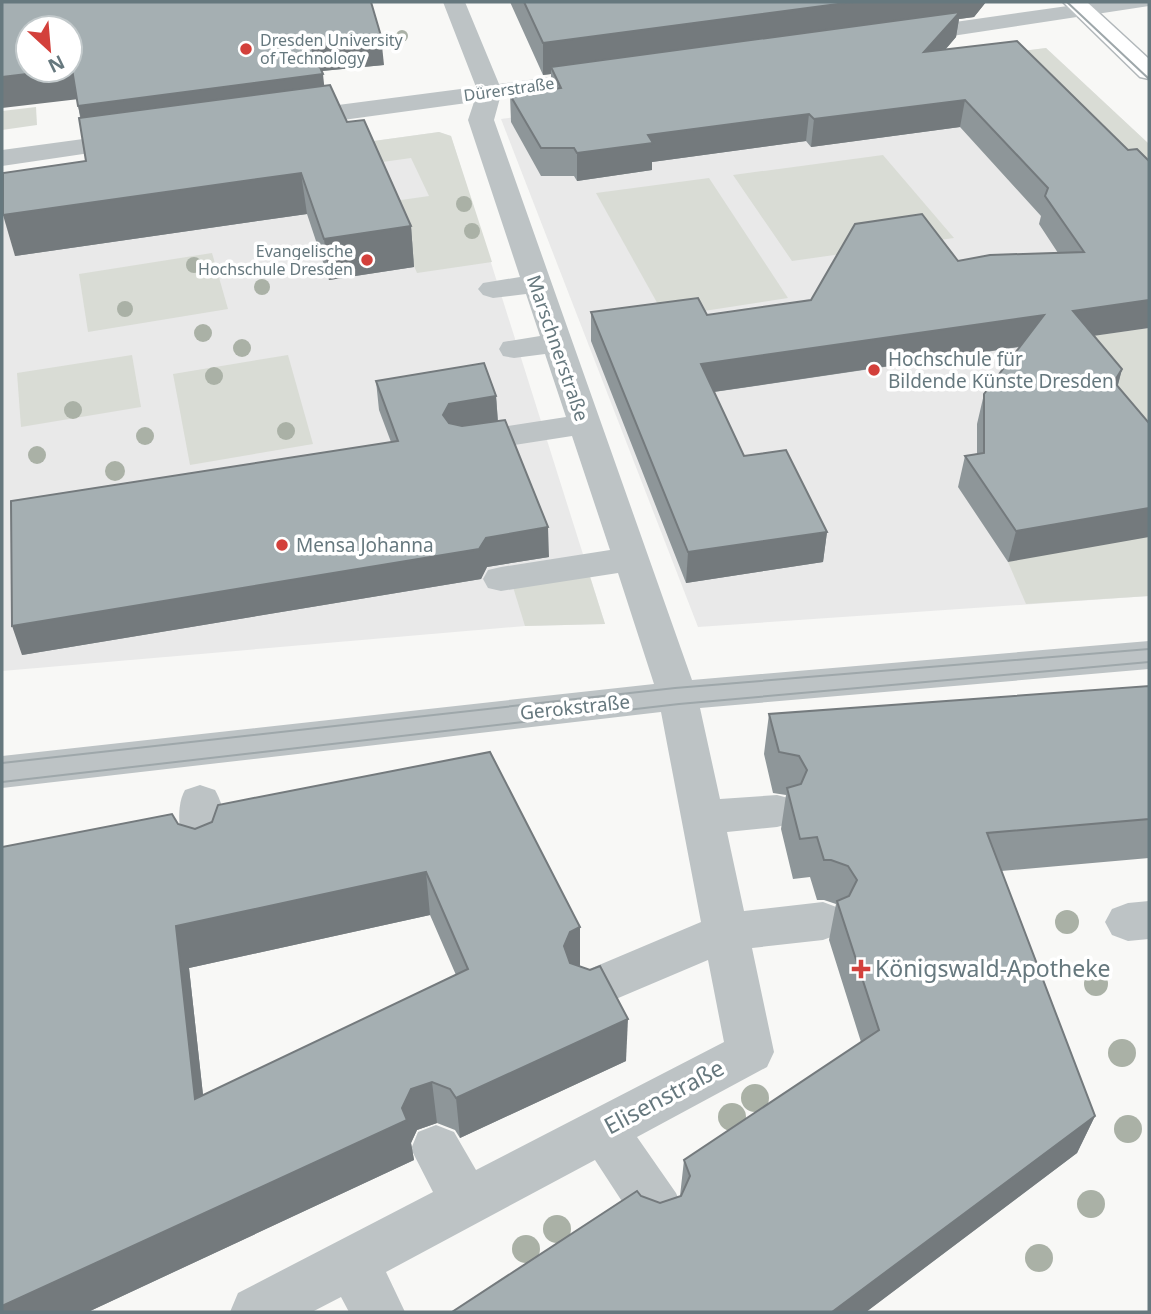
<svg xmlns="http://www.w3.org/2000/svg" width="1151" height="1314" font-family="'Noto Sans',sans-serif">
<rect width="100%" height="100%" fill="#f8f8f6"/>
<g fill="#e9e9e9">
<polygon points="1046,48 1149,144 1149,596 698,627 501,119"/>
<polygon points="439,132 451,136 605,624 525,626 2,671 2,192"/>
</g>
<g fill="#d9dcd5">
<polygon points="1046,48 1149,144 1149,173 984,56"/>
<polygon points="36,107 37,125 2,130 2,111"/>
<polygon points="439,132 451,136 492,262 417,273 387,202 429,196 411,158 2,215 2,192"/>
<polygon points="883,155 954,238 792,261 733,175"/>
<polygon points="709,178 788,298 665,317 596,193"/>
<polygon points="212,253 228,309 88,332 79,274"/>
<polygon points="1149,328 1149,479 1049,342"/>
<polygon points="132,355 141,407 21,427 17,373"/>
<polygon points="288,355 313,444 190,465 173,374"/>
<polygon points="1149,529 1149,596 1026,604 1008,562"/>
<polygon points="585,561 605,624 525,626 509,574"/>
</g>
<g fill="none" stroke-linecap="round" stroke-linejoin="round">
<defs>
<polygon id="major" points="1063,2 1087,2 1149,59 1149,79 1140,77"/>
</defs>
<use href="#major" stroke="#b1b7ba" stroke-width="3"/>
<g fill="#bdc3c5" fill-rule="evenodd">
<polygon points="443,2 465,2 499,84 603,70 612,72 615,77 612,82 603,84 500,98 494,120 692,680 1149,641 1149,669 700,708 720,799 777,795 792,799 798,811 792,823 777,827 727,832 744,911 823,902 839,908 846,921 839,934 823,940 752,948 774,1052 767,1067 637,1137 676,1193 684,1211 676,1229 658,1236 640,1229 595,1160 386,1272 405,1312 349,1312 341,1297 312,1312 230,1312 238,1293 433,1192 411,1149 418,1132 436,1125 454,1132 476,1170 724,1042 708,960 590,1010 573,1004 567,990 573,976 701,922 661,712 2,788 2,756 654,684 618,573 501,591 488,588 483,579 488,570 501,567 610,550 572,436 464,453 452,450 447,443 452,436 464,433 566,417 545,354 514,358 503,356 499,349 503,342 540,336 526,294 493,298 483,295 478,289 483,283 520,277 468,120 474,102 292,127 283,124 279,119 283,114 292,111 476,87"/>
<polygon points="1096,2 1149,2 1149,6 906,43 898,41 894,36 898,31 906,29"/>
<polygon points="135,132 144,135 148,140 144,145 2,166 2,150"/>
<path d="M 200,785 L 215,790 C 226,809 232,845 221,865 L 206,870 L 191,865 C 180,845 174,809 185,790 Z"/>
<polygon points="1149,901 1149,939 1128,941 1112,935 1105,922 1112,909 1128,903"/>
</g>
<use href="#major" fill="#fff" fill-rule="evenodd"/>
<g stroke="#9ea7aa" stroke-width="2">
<polyline points="1067,2 1149,79"/>
<polyline points="2,763 675,688 1149,649"/>
<polyline points="2,782 679,704 1149,662"/>
</g>
</g>
<g fill="#aab1a6">
<circle cx="402" cy="36" r="6"/>
<circle cx="464" cy="204" r="8"/>
<circle cx="472" cy="231" r="8"/>
<circle cx="194" cy="265" r="8"/>
<circle cx="262" cy="287" r="8"/>
<circle cx="125" cy="309" r="8"/>
<circle cx="203" cy="333" r="9"/>
<circle cx="242" cy="348" r="9"/>
<circle cx="214" cy="376" r="9"/>
<circle cx="73" cy="410" r="9"/>
<circle cx="286" cy="431" r="9"/>
<circle cx="145" cy="436" r="9"/>
<circle cx="37" cy="455" r="9"/>
<circle cx="115" cy="471" r="10"/>
<circle cx="1067" cy="922" r="12"/>
<circle cx="1096" cy="984" r="12"/>
<circle cx="1122" cy="1053" r="14"/>
<circle cx="755" cy="1098" r="14"/>
<circle cx="732" cy="1117" r="14"/>
<circle cx="1128" cy="1129" r="14"/>
<circle cx="1091" cy="1204" r="14"/>
<circle cx="557" cy="1229" r="14"/>
<circle cx="526" cy="1249" r="14"/>
<circle cx="1039" cy="1258" r="14"/>
</g>
<g fill="#8e9699" fill-rule="evenodd">
<polygon points="2,2 384,65 321,71 324,86 411,226 414,267 329,280 307,214 15,256 86,161 80,117 77,99"/>
<polygon points="510,2 986,2 974,17 959,19 956,37 945,50 1128,150 1094,336 1122,369 1118,385 1008,562 958,487 965,456 977,454 977,424 984,394 1020,347 714,392 744,456 827,532 823,562 686,583 591,341 591,312 707,315 811,300 958,261 1058,253 1039,224 1041,216 960,127 811,147 806,141 652,162 652,170 577,181 574,176 541,176 511,122 510,95 551,89 551,74 543,75"/>
<polygon points="376,381 496,396 498,421 549,557 487,567 481,579 22,655 391,442 379,410"/>
<polygon points="1149,686 1149,858 1001,871 1095,1116 1077,1153 866,1312 452,1312 641,1196 660,1203 680,1196 684,1160 861,1042 829,940 836,904 824,900 817,900 810,877 793,879 781,829 786,795 773,793 764,754 769,714"/>
<path d="M 490,752 L 580,927 L 580,966 L 626,1061 L 460,1138 L 455,1130 L 437,1123 L 417,1130 L 411,1143 L 414,1160 L 88,1312 L 2,1312 L 178,824 L 195,829 ZM 430,915 L 456,975 L 203,1095 L 189,968 Z"/>
</g>
<g fill="#747a7d">
<polygon points="853,2 986,2 974,17 959,19 956,37 920,79 551,67 551,74 543,75 543,43"/>
<polygon points="381,36 384,65 312,72 309,42"/>
<polygon points="70,69 72,69 79,99 2,108 2,77 60,70 70,70"/>
<polygon points="323,74 326,104 85,136 78,106"/>
<polygon points="965,100 960,127 811,147 814,119"/>
<polygon points="809,114 806,141 652,162 652,170 577,181 577,153 648,135"/>
<polygon points="301,173 307,214 15,256 3,215"/>
<polygon points="411,226 414,267 329,280 324,239"/>
<polygon points="1149,300 1149,328 1065,340 1073,311"/>
<polygon points="1044,315 1037,344 699,394 701,364"/>
<polygon points="1122,369 1114,399 1114,382"/>
<polygon points="496,396 498,425 451,433 443,415 449,404"/>
<polygon points="1149,508 1149,537 1008,562 1016,531"/>
<polygon points="548,527 549,557 487,567 481,579 22,655 12,626 486,538"/>
<polygon points="827,532 823,562 686,583 688,552"/>
<polygon points="426,872 430,915 189,968 208,1140 195,1099 176,926"/>
<polygon points="580,927 580,970 571,975 564,946 570,932"/>
<polygon points="628,1019 626,1061 460,1138 456,1098"/>
<polygon points="432,1082 437,1123 417,1130 411,1143 414,1160 88,1312 2,1312 2,1306 411,1089"/>
<polygon points="1095,1116 1077,1153 866,1312 832,1312"/>
</g>
<g fill="#a5afb2" stroke="#747a7d" stroke-width="2" fill-rule="evenodd">
<polygon points="2,2 371,2 381,36 309,42 323,74 78,106 72,69 70,69 70,28 28,28 28,70 60,70 2,77"/>
<polygon points="524,2 853,2 543,43"/>
<polygon points="960,12 924,52 1017,41 1128,150 1137,149 1149,161 1149,300 1073,311 1122,369 1114,382 1149,423 1149,508 1016,531 965,456 984,453 984,394 1044,315 701,364 744,456 786,450 827,532 688,552 591,312 698,298 707,315 811,300 855,224 922,214 958,261 990,255 1084,252 1045,196 1048,188 965,100 814,119 809,114 648,135 653,143 577,153 574,148 541,148 510,95 561,88 551,67"/>
<polygon points="330,85 347,122 364,120 411,226 324,239 301,173 3,215 3,173 86,161 79,118"/>
<polygon points="484,363 496,396 449,404 443,415 449,423 462,426 505,420 548,527 486,538 479,549 12,626 11,501 398,441 376,381"/>
<polygon points="1149,686 1149,819 987,833 1095,1116 832,1312 452,1312 637,1191 641,1196 660,1203 681,1196 690,1176 684,1160 879,1030 837,901 849,896 857,880 848,866 831,860 824,860 817,837 800,839 787,788 801,784 807,770 799,756 779,752 769,714"/>
<path d="M 490,752 L 580,927 L 570,932 L 564,946 L 570,963 L 590,970 L 600,966 L 628,1019 L 456,1098 L 450,1089 L 432,1082 L 411,1089 L 402,1108 L 407,1120 L 2,1306 L 2,847 L 172,814 L 178,824 L 195,829 L 212,822 L 218,805 ZM 426,872 L 468,969 L 195,1099 L 176,926 Z"/>
</g>
<g fill="#d3403b" stroke="#fff" stroke-width="2.5">
<circle cx="246" cy="49" r="7"/>
<circle cx="367" cy="260" r="7"/>
<circle cx="874" cy="370" r="7"/>
<circle cx="282" cy="545" r="7"/>
<path d="M857.5 958.5h7v7h7v7h-7v7h-7v-7h-7v-7h7z"/>
</g>
<g text-anchor="middle" stroke-width="7" stroke-linejoin="round" paint-order="stroke">
<g font-size="16" fill="#66787e" stroke="#fff" text-anchor="start">
<text x="260" y="46">Dresden University<tspan x="260" dy="18">of Technology</tspan></text>
<text x="353" y="257" text-anchor="end">Evangelische<tspan x="353" dy="18">Hochschule Dresden</tspan></text>
</g>
<g font-size="16" fill="#66787e" stroke="#fff">
<text transform="translate(509 89) rotate(-8)" y="6">Dürerstraße</text>
</g>
<g font-size="19" fill="#66787e" stroke="#fff">
<text transform="translate(558 348) rotate(71)" y="7">Marschnerstraße</text>
<text transform="translate(575 707) rotate(-6)" y="7">Gerokstraße</text>
</g>
<g font-size="19" fill="#66787e" stroke="#fff" text-anchor="start">
<text x="888" y="366">Hochschule für<tspan x="888" dy="22">Bildende Künste Dresden</tspan></text>
<text x="296" y="552">Mensa Johanna</text>
</g>
<g font-size="23" fill="#66787e" stroke="#fff" text-anchor="start">
<text x="875" y="977">Königswald-Apotheke</text>
</g>
<g font-size="23" fill="#66787e" stroke="#fff">
<text transform="translate(664 1097) rotate(-28)" y="8">Elisenstraße</text>
</g>
</g>
<rect width="1151" height="1314" fill="none" stroke="#66787e" stroke-width="7"/>
<g transform="translate(49 49) rotate(154)"><circle r="33" fill="#ffffff" stroke="#c2c9cb" stroke-width="2"/>
<path d="M0-5L12 26L0 18L-12 26Z" fill="#d3403b"/>
<text y="-10" font-size="19" font-weight="bold" text-anchor="middle" fill="#66787e">N</text>
</g>
</svg>
